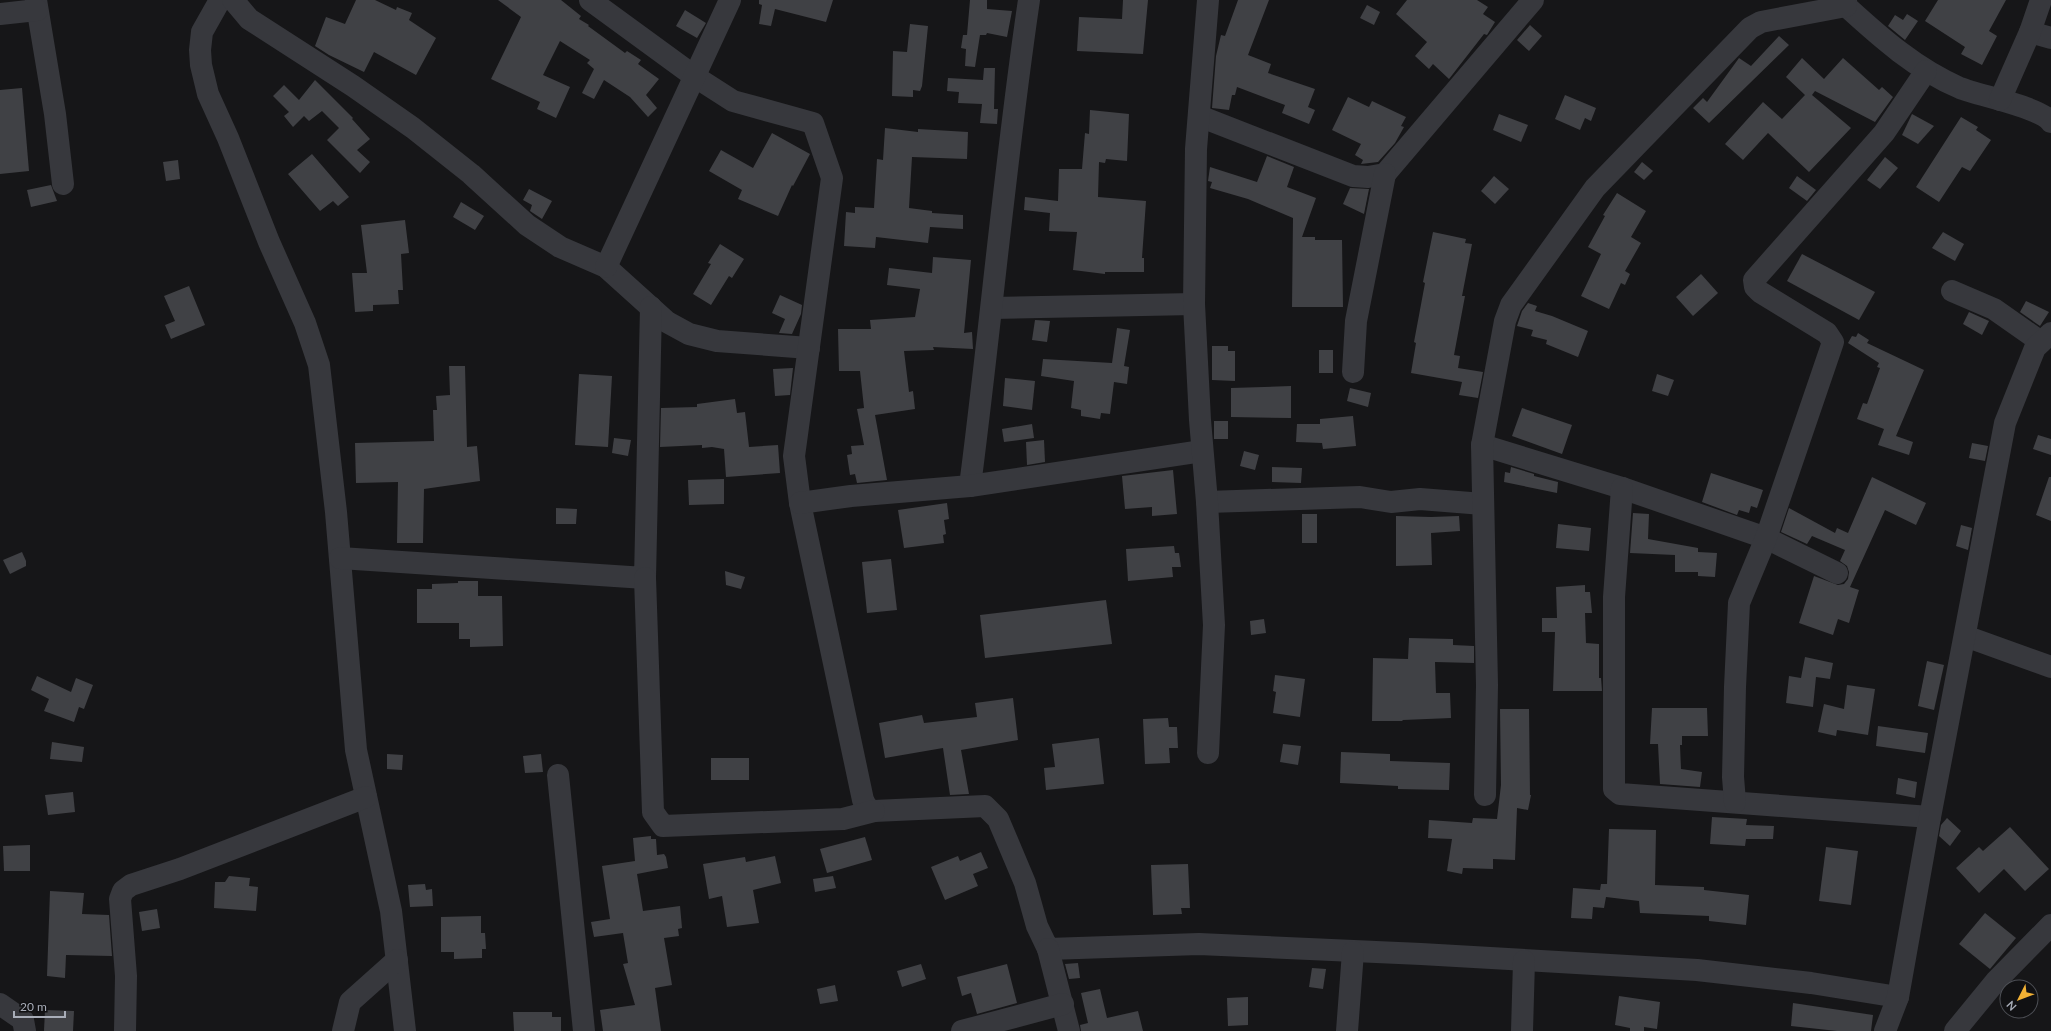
<svg xmlns="http://www.w3.org/2000/svg" width="2051" height="1031" font-family="Lato,sans-serif">
<rect width="100%" height="100%" fill="#161618"/>
<g fill="#404145">
<polygon points="356,0 375,0 396,10 397,7 412,13 409,20 436,38 416,75 374,52 364,72 329,55 315,46 326,17 345,24"/>
<polygon points="498,0 561,0 581,16 579,19 589,25 588,26 625,53 627,51 641,60 638,64 659,79 646,95 657,108 648,117 630,97 604,80 594,99 582,93 594,69 587,63 590,60 560,41 543,75 570,87 556,118 537,109 540,102 491,79 521,17"/>
<polygon points="759,0 833,0 826,22 775,9 771,26 759,24 762,5 759,4"/>
<polygon points="970,0 987,0 987,9 1012,11 1007,37 987,33 986,35 980,35 975,67 965,66 966,49 961,48 963,35 967,35"/>
<polygon points="1123,0 1148,0 1143,54 1077,51 1079,17 1122,19"/>
<polygon points="1238,0 1269,0 1248,55 1271,64 1268,73 1315,89 1308,107 1315,110 1309,124 1282,113 1285,105 1237,87 1235,95 1232,95 1229,110 1212,108 1216,56 1221,35 1225,36"/>
<polygon points="1407,0 1477,0 1488,7 1483,14 1495,22 1487,35 1484,34 1449,79 1433,64 1429,69 1415,56 1427,42 1396,14"/>
<polygon points="1938,0 2006,0 1989,31 1997,36 1982,65 1961,54 1965,47 1925,21"/>
<polygon points="1367,5 1380,12 1374,25 1360,18"/>
<polygon points="685,10 706,23 697,38 676,26"/>
<polygon points="1907,14 1918,21 1905,40 1888,26 1895,15 1903,20"/>
<polygon points="910,24 928,26 922,86 920,91 913,90 913,97 892,96 893,51 907,52"/>
<polygon points="1530,25 1542,36 1529,51 1517,40"/>
<polygon points="1779,36 1789,45 1709,123 1693,108 1703,98 1707,102 1739,58 1751,66"/>
<polygon points="1802,58 1824,79 1843,58 1879,90 1882,87 1893,97 1875,122 1815,91 1812,95 1851,128 1809,172 1768,133 1743,160 1725,144 1763,102 1782,119 1805,95 1786,77"/>
<polygon points="984,68 995,68 994,109 998,109 997,124 980,123 982,104 958,103 959,92 947,91 948,78 983,80"/>
<polygon points="315,80 353,118 352,119 370,139 357,150 370,162 360,173 327,140 339,128 322,111 309,121 304,116 293,127 284,116 289,112 273,96 284,85 299,100"/>
<polygon points="22,88 29,171 0,174 0,90"/>
<polygon points="1565,95 1596,108 1591,121 1585,118 1580,130 1555,119"/>
<polygon points="1348,97 1369,107 1372,101 1406,117 1401,126 1404,127 1395,143 1378,162 1361,164 1363,160 1355,155 1361,144 1332,130"/>
<polygon points="1090,110 1129,114 1127,161 1106,159 1105,163 1099,162 1098,197 1146,201 1142,258 1144,258 1144,272 1105,272 1105,274 1073,270 1077,232 1049,231 1050,213 1024,210 1025,197 1058,201 1059,169 1082,169 1085,133 1089,134"/>
<polygon points="1499,114 1528,125 1521,142 1493,130"/>
<polygon points="1912,114 1934,126 1918,144 1902,135"/>
<polygon points="1961,117 1978,127 1976,130 1991,140 1970,171 1962,167 1939,202 1916,187"/>
<polygon points="885,128 918,132 918,129 968,132 967,159 912,157 909,208 932,211 932,213 963,215 963,229 930,227 928,243 876,237 875,248 844,246 846,212 855,213 855,207 874,208 877,159 883,160"/>
<polygon points="772,133 810,154 793,186 792,185 778,216 738,199 742,190 709,171 721,150 753,168"/>
<polygon points="312,154 349,197 338,206 333,201 320,211 288,174"/>
<polygon points="1267,156 1294,167 1287,187 1316,198 1302,237 1315,237 1315,240 1342,240 1343,307 1292,307 1293,218 1248,199 1210,188 1212,182 1208,181 1210,167 1257,182"/>
<polygon points="1885,157 1898,168 1880,189 1867,180"/>
<polygon points="178,160 180,179 166,181 163,162"/>
<polygon points="1642,162 1653,171 1644,180 1634,172"/>
<polygon points="1494,176 1509,189 1495,204 1481,191"/>
<polygon points="1797,176 1816,190 1807,201 1789,188"/>
<polygon points="51,185 57,201 31,207 27,190"/>
<polygon points="1350,188 1369,189 1364,214 1343,204"/>
<polygon points="529,189 552,201 542,219 530,211 532,205 523,200"/>
<polygon points="1617,193 1646,211 1631,237 1641,243 1625,271 1630,274 1625,285 1621,283 1609,309 1581,296 1601,254 1588,247 1605,216 1603,215"/>
<polygon points="461,202 484,216 475,230 453,217"/>
<polygon points="405,220 409,253 401,254 403,290 398,290 399,304 373,305 373,311 355,312 352,273 367,273 361,225"/>
<polygon points="1433,232 1466,239 1465,243 1472,244 1462,296 1465,296 1454,355 1460,356 1458,368 1483,372 1478,398 1459,395 1462,382 1411,373 1416,343 1414,342 1425,283 1423,282"/>
<polygon points="1943,232 1964,244 1955,261 1932,248"/>
<polygon points="720,244 744,259 732,278 729,276 711,305 693,294 711,264 708,263"/>
<polygon points="1802,254 1875,292 1859,320 1787,281"/>
<polygon points="933,257 971,260 964,333 972,332 973,349 933,347 934,350 904,351 909,392 913,391 915,409 875,415 887,480 857,483 855,474 850,475 847,455 852,454 851,446 864,445 857,409 864,408 860,371 839,371 838,329 871,329 870,320 915,317 920,289 887,285 889,268 932,273"/>
<polygon points="1701,274 1718,293 1693,316 1676,297"/>
<polygon points="189,286 205,325 171,339 165,325 175,321 164,296"/>
<polygon points="780,295 802,305 801,314 792,334 779,333 785,319 772,313"/>
<polygon points="2026,301 2049,312 2040,326 2020,312"/>
<polygon points="1528,303 1537,306 1535,311 1552,316 1588,331 1578,357 1546,344 1547,340 1531,336 1533,330 1517,326 1522,311"/>
<polygon points="1969,312 1989,321 1982,335 1963,324"/>
<polygon points="1035,320 1050,321 1047,342 1032,340"/>
<polygon points="1117,328 1130,330 1124,366 1129,367 1127,384 1114,382 1110,414 1101,413 1100,419 1081,416 1081,410 1071,408 1074,381 1041,376 1043,359 1112,363"/>
<polygon points="1858,333 1869,340 1867,343 1924,370 1896,436 1913,442 1909,455 1878,445 1884,429 1857,419 1863,403 1867,404 1880,368 1877,367 1879,363 1848,343 1852,336 1856,337"/>
<polygon points="1212,346 1228,346 1228,351 1235,351 1235,381 1212,380"/>
<rect x="1319" y="350" width="14" height="23"/>
<polygon points="449,366 465,366 467,447 477,446 480,481 424,489 423,543 397,543 398,482 356,483 355,443 434,441 433,410 437,410 436,396 450,395"/>
<polygon points="793,368 790,395 775,396 773,369"/>
<polygon points="579,374 612,376 608,447 575,445"/>
<polygon points="1657,374 1674,380 1668,396 1652,391"/>
<polygon points="1005,378 1035,381 1032,410 1003,406"/>
<polygon points="1291,386 1291,418 1231,417 1231,388"/>
<polygon points="1350,388 1371,393 1368,407 1347,401"/>
<polygon points="735,399 737,413 745,412 749,447 778,445 780,473 726,477 724,449 712,447 702,448 702,445 660,447 661,408 697,407 697,404"/>
<polygon points="1522,408 1572,425 1562,454 1512,436"/>
<polygon points="1353,416 1356,446 1323,449 1322,443 1296,442 1297,424 1320,424 1320,419"/>
<rect x="1214" y="421" width="14" height="18"/>
<polygon points="1032,424 1034,438 1004,442 1002,429"/>
<polygon points="2038,435 2051,439 2051,455 2033,449"/>
<polygon points="614,438 631,440 628,456 612,453"/>
<polygon points="1044,440 1045,462 1027,465 1026,442"/>
<polygon points="1972,443 1988,446 1985,461 1969,458"/>
<polygon points="1244,451 1259,455 1255,470 1240,466"/>
<polygon points="1272,467 1302,468 1301,483 1272,482"/>
<polygon points="1511,467 1534,474 1534,476 1558,482 1557,493 1504,482 1505,472 1510,473"/>
<polygon points="1173,470 1177,514 1152,516 1152,507 1125,509 1122,476"/>
<polygon points="1711,473 1763,490 1757,508 1751,506 1749,513 1739,510 1737,515 1702,502"/>
<polygon points="1872,477 1926,503 1916,525 1885,510 1850,587 1859,590 1849,623 1838,619 1833,635 1799,623 1814,576 1838,585 1844,584 1848,579 1849,572 1847,566 1840,561 1845,550 1812,536 1807,544 1781,532 1789,508 1835,533 1837,528 1848,533"/>
<polygon points="2049,477 2051,477 2051,521 2036,515"/>
<polygon points="724,479 724,504 689,505 688,480"/>
<polygon points="947,503 949,519 944,520 946,534 943,535 944,543 904,548 898,510"/>
<polygon points="556,508 577,509 576,524 556,524"/>
<polygon points="1633,513 1649,514 1648,539 1698,548 1698,552 1717,553 1715,577 1698,576 1698,572 1675,572 1675,555 1630,553"/>
<rect x="1302" y="514" width="15" height="29"/>
<polygon points="1396,516 1431,517 1459,516 1460,531 1431,533 1432,565 1396,566"/>
<polygon points="1558,524 1591,528 1589,551 1556,548"/>
<polygon points="1961,525 1972,528 1968,550 1956,546"/>
<polygon points="1174,546 1175,553 1179,553 1181,567 1172,567 1173,577 1128,581 1126,549"/>
<polygon points="22,552 26,561 26,566 10,574 3,560"/>
<polygon points="891,559 897,610 867,613 862,562"/>
<polygon points="725,571 745,577 741,589 726,585"/>
<polygon points="458,581 478,581 478,596 502,596 503,646 470,647 470,639 459,639 459,623 417,623 417,589 432,589 432,584 458,583"/>
<polygon points="1585,585 1585,592 1590,592 1592,613 1585,613 1586,643 1599,644 1599,678 1601,678 1602,691 1553,691 1555,632 1542,632 1542,618 1557,618 1556,587"/>
<polygon points="1106,600 1112,644 985,658 980,615"/>
<polygon points="1264,619 1266,633 1251,635 1250,621"/>
<polygon points="1409,638 1453,639 1453,645 1474,646 1474,663 1435,662 1436,693 1450,693 1451,718 1403,720 1402,721 1372,721 1373,658 1408,659"/>
<polygon points="1805,657 1833,663 1830,679 1816,677 1813,707 1786,703 1789,676 1801,678"/>
<polygon points="1927,661 1944,665 1934,710 1918,706"/>
<polygon points="1275,675 1305,679 1300,717 1273,713 1276,692 1273,691"/>
<polygon points="37,676 71,692 76,678 93,685 84,709 79,707 74,722 44,711 49,699 31,690"/>
<polygon points="1847,685 1875,689 1868,735 1837,730 1836,736 1818,732 1824,704 1844,709"/>
<polygon points="1013,698 1018,740 961,750 969,794 950,795 943,748 885,758 879,723 922,715 924,723 977,717 975,703"/>
<polygon points="1652,708 1707,708 1708,736 1682,736 1682,745 1680,745 1681,769 1702,772 1700,787 1660,784 1658,744 1650,744"/>
<polygon points="1500,709 1529,709 1530,795 1531,795 1528,810 1517,808 1515,860 1493,859 1493,869 1463,868 1462,874 1447,871 1452,839 1428,838 1429,820 1472,823 1473,818 1497,819 1501,785"/>
<polygon points="1168,718 1169,727 1177,727 1178,748 1169,748 1170,763 1145,764 1143,719"/>
<polygon points="1878,726 1928,733 1925,753 1876,746"/>
<polygon points="1099,738 1104,784 1046,790 1044,768 1055,767 1052,744"/>
<polygon points="52,742 84,747 82,762 50,759"/>
<polygon points="1283,744 1301,746 1298,765 1280,762"/>
<polygon points="1341,752 1390,754 1390,761 1450,763 1449,790 1398,789 1398,786 1340,783"/>
<polygon points="387,754 403,755 402,770 387,769"/>
<polygon points="541,754 543,772 525,773 523,756"/>
<rect x="711" y="758" width="38" height="22"/>
<polygon points="1898,778 1917,782 1915,798 1896,794"/>
<polygon points="73,792 75,812 48,815 45,795"/>
<polygon points="1712,817 1747,819 1746,825 1774,826 1773,839 1746,839 1745,846 1710,844"/>
<polygon points="1947,818 1961,831 1950,846 1939,836 1941,825"/>
<polygon points="2010,827 2049,869 2025,891 2004,869 1979,893 1956,868 1979,847 1983,851"/>
<polygon points="1609,829 1656,830 1655,885 1704,887 1704,890 1749,895 1746,925 1709,921 1709,916 1640,913 1639,901 1606,897 1604,908 1593,907 1592,919 1571,918 1573,888 1600,890 1601,884 1607,884"/>
<polygon points="651,836 651,839 656,839 657,855 664,854 666,857 668,868 637,874 643,911 680,906 682,928 678,929 679,936 664,938 672,985 655,988 661,1031 603,1031 600,1010 635,1005 623,964 628,963 623,933 594,937 591,922 610,919 602,866 635,861 633,838"/>
<polygon points="865,837 872,860 827,873 820,849"/>
<polygon points="30,845 30,871 4,871 3,846"/>
<polygon points="1826,847 1858,851 1851,905 1819,901"/>
<polygon points="981,852 988,868 973,874 978,886 945,900 931,867 958,856 960,861"/>
<polygon points="775,856 781,883 753,890 759,923 727,927 722,896 709,899 703,864 745,857 746,862"/>
<polygon points="1188,864 1190,908 1181,908 1182,914 1153,915 1151,865"/>
<polygon points="229,876 250,878 249,886 258,887 256,911 214,908 215,882 225,882"/>
<polygon points="833,876 836,888 815,892 813,879"/>
<polygon points="425,884 426,890 432,889 433,906 410,907 408,885"/>
<polygon points="50,891 84,893 82,914 109,915 112,956 66,955 65,978 47,976"/>
<polygon points="157,909 160,928 142,931 139,912"/>
<polygon points="1985,913 2016,938 1990,969 1959,944"/>
<polygon points="481,916 481,933 485,933 486,949 482,949 482,958 454,959 454,952 441,952 441,917"/>
<polygon points="1078,963 1080,978 1069,979 1065,964"/>
<polygon points="921,964 926,979 902,987 897,971"/>
<polygon points="1007,964 1017,1003 977,1014 971,993 962,996 957,977"/>
<polygon points="1312,968 1326,969 1323,989 1309,987"/>
<polygon points="835,985 838,1001 820,1004 817,989"/>
<polygon points="1100,989 1107,1018 1138,1011 1143,1031 1081,1031 1080,1025 1088,1023 1081,993"/>
<polygon points="1619,996 1660,1002 1657,1029 1644,1027 1644,1031 1630,1031 1630,1028 1615,1025"/>
<polygon points="1248,997 1248,1025 1228,1026 1227,998"/>
<polygon points="1793,1003 1873,1015 1871,1031 1837,1031 1791,1026"/>
<polygon points="45,1010 74,1011 73,1031 44,1031"/>
<polygon points="513,1012 552,1012 552,1017 561,1017 561,1031 514,1031"/>
</g>
<g fill="none" stroke-linecap="round" stroke-linejoin="round">
<g stroke="#37383d" stroke-width="22">
<polyline points="36,0 55,114 63,184"/>
<polyline points="220,0 202,32 200,50 201,65 208,94 228,138 269,242 305,323 319,365 336,512 356,750 391,911 405,1031"/>
<polyline points="233,0 249,19 353,86 413,128 471,174 527,225 560,247 606,267 667,322 689,334 717,341 809,348"/>
<polyline points="590,0 694,76 733,101 813,123 832,178 794,456 800,503 863,800 867,808 874,811 985,806 998,819 1025,883 1037,926 1048,949 1199,944 1421,954 1697,970 1811,983 1898,997"/>
<path d="M 1846,0 L 1846,6 C 1881,38 1916,69 1960,88 C 1980,96 2040,107 2051,122"/>
<polyline points="0,14 37,10"/>
<polyline points="2030,32 2051,38"/>
<polyline points="2000,100 2030,32 2041,0"/>
<polyline points="1199,116 1353,176 1368,177 1385,174 1533,0"/>
<polyline points="606,267 730,0"/>
<polyline points="1952,291 1994,309 2041,342"/>
<polyline points="992,308 1194,304"/>
<polyline points="1353,372 1356,321 1385,174"/>
<polyline points="1482,445 1622,488 1766,538 1837,573"/>
<path d="M 970,486 C 991,324 1005,162 1029,0"/>
<polyline points="1622,488 1614,597 1614,789 1620,794 1930,817"/>
<polyline points="1207,502 1360,497 1391,502 1420,499 1483,504"/>
<polyline points="800,503 851,496 970,486 1202,451"/>
<polyline points="340,558 645,578 651,307"/>
<polyline points="645,578 653,812 663,826 843,819 874,811"/>
<polyline points="1965,636 2051,667"/>
<polyline points="1208,753 1214,625 1207,502 1200,420 1194,304 1196,149 1208,0"/>
<polyline points="558,775 584,1031"/>
<polyline points="1485,795 1487,685 1482,445 1505,321 1511,305 1595,188 1750,28 1761,22 1846,6"/>
<polyline points="1735,802 1733,777 1735,687 1739,603 1766,538 1833,342 1827,333 1760,292 1755,287 1754,280 1884,133 1926,71"/>
<polyline points="1048,949 1069,1031"/>
<polyline points="0,1004 23,1020 25,1031"/>
<polyline points="125,1031 126,976 120,899 123,891 131,885 180,869 366,797"/>
<polyline points="343,1031 350,1002 397,960"/>
<polyline points="962,1031 1063,1004"/>
<polyline points="1347,1031 1353,952"/>
<polyline points="1522,1031 1524,961"/>
<polyline points="1885,1031 1898,997 1930,817 2005,423 2035,348 2051,333"/>
<polyline points="1955,1031 1996,981 2051,925"/>
</g>
</g>
<g transform="translate(2019 999) rotate(228)"><circle r="19" fill="#111113" stroke="#4d4f55"/>
<path d="M0-3L7 15L0 10L-7 15Z" fill="#f2b134"/>
<text y="-6" font-size="11" font-weight="bold" text-anchor="middle" fill="#a8adb8">N</text>
</g>
<path d="M14 1011v6h51v-6" fill="none" stroke="#a8adb8" stroke-width="2"/>
<text x="20" y="1011" font-size="12" fill="#a8adb8" stroke="#111113" stroke-width="3" paint-order="stroke">20 m</text>
</svg>
